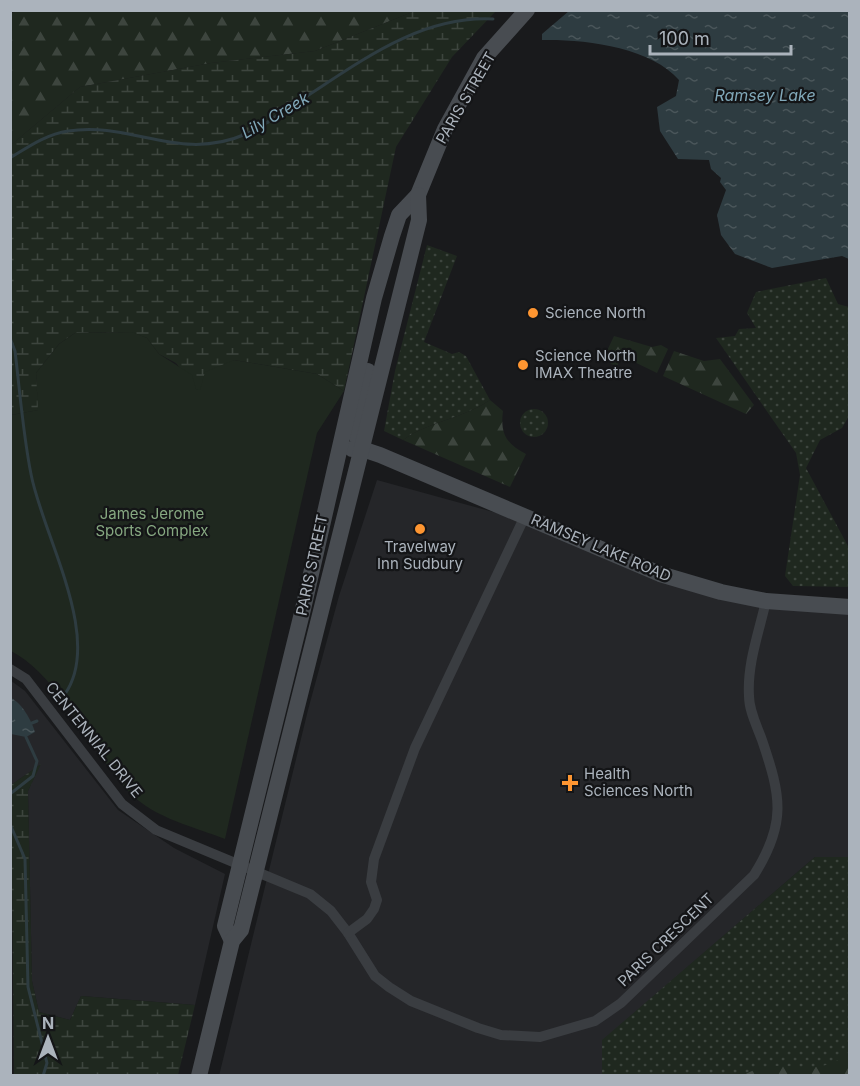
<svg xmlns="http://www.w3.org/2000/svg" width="860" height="1086" font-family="Inter,sans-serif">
<defs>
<pattern id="grass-dots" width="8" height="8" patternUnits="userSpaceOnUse" patternTransform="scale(1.5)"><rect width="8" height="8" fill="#1f281f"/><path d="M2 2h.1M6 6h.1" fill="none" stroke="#3d453e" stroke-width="1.8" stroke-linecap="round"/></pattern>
<pattern id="forest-firs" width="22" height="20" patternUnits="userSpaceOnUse" patternTransform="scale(1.5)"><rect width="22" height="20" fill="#1f281f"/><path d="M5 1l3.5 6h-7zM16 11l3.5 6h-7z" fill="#3d453e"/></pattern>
<pattern id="wetland-marsh" width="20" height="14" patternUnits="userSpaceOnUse" patternTransform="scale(1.5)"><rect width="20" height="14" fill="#1f281f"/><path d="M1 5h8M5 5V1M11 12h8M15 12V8" fill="none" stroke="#3d453e"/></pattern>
<pattern id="water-ripples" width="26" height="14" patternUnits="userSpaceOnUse" patternTransform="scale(1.5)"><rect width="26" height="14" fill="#2e3c41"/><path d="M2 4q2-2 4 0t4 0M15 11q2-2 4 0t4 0" fill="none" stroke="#4a565a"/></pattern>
</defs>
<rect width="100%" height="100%" fill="#191a1c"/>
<g fill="#252629">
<polygon points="377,480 515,518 659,579 849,608 849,857 815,857 603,1040 602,1075 219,1076 308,710 339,596"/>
<polygon points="10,680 25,691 118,810 174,848 225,874 195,1005 81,996 70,1020 39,1012 32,981 28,791 40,765 11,785"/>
</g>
<g fill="url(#grass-dots)">
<path d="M 427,245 L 457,256 L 424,342 L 452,354 L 459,352 L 466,356 L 490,400 C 463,419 429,421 403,440 L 384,431 L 395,371 Z"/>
<polygon points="826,278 838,304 849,307 849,416 842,428 820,440 806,468 849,548 849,587 793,586 785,576 800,475 796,453 716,338 735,336 739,329 756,328 747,313 756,292"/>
<circle cx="534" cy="423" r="14"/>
<polygon points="815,857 849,857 849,1075 602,1075 602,1040"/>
</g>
<g fill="url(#forest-firs)">
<polygon points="23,10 415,11 315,51 211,63 80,87 11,145 11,13"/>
<polygon points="614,336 652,347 661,345 668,349 657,373 622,356 617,366 611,364 606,353"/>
<polygon points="674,351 704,361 720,359 754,405 746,414 663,376"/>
<path d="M 490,400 L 503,411 C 500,433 506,444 526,454 L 510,487 L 403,440 C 429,421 463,419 490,400 Z"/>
<path d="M 849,1052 L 849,1075 L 744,1075 C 784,1052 812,1084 849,1052 Z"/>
</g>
<g fill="url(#wetland-marsh)">
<polygon points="415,11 496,11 452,57 396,147 344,391 317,374 234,360 200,391 196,389 176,363 159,354 147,338 131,332 75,333 59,344 36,373 39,410 11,415 11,145 80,87 211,63 315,51"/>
<polygon points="41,764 28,791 32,981 39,1012 70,1020 81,996 195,1005 178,1075 14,1075 11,785"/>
</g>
<path fill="#1f281f" d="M 132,332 L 147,338 L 159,354 L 192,375 L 196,389 L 200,390 L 205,372 L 234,360 L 317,374 L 344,391 L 317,433 L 225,839 C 194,827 155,818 131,794 C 91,753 61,677 11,651 L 11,415 L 38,410 L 36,373 L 59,344 L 75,333 Z"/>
<g fill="url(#water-ripples)">
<path d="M 569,11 L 849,11 L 849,259 L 842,256 L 772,268 L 735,254 L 721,235 L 717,215 L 726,190 L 720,182 L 721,178 L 711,169 L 709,160 L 678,159 L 660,131 L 657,107 L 676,96 L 679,80 C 651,47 584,39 542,40 L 542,34 Z"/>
<path d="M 11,698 C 22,703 31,720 35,732 L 26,737 L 11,734 Z"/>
</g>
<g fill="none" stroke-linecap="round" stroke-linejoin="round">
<g stroke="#2e3c41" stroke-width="3">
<path d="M 10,158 C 28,147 47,134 68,131 C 132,121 179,163 246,134 C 260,129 273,118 285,110 C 349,71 413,15 493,19"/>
<path d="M 10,338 L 15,351 C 20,392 23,434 31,474 C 42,534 104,638 65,694"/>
<polyline points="32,723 37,721"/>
<polyline points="10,794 33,776 37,761 26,737"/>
<polyline points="10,824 25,859 28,987 47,1063 43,1076"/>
</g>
<g stroke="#3a3d41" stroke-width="10">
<path d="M 10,669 L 26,679 L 122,804 L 156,830 L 310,894 L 331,911 L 348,933 L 375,976 L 389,987 L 411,1001 L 478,1028 L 501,1035 L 540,1037 L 595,1021 L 621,1003 L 754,875 C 787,823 781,796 762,740 C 757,726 749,711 749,696 C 747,664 759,632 766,601"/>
<polyline points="348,933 367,919 374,909 377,900 371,882 374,859 415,748 525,516"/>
</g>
<g stroke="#484c51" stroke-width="16">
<polyline points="357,437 356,426 368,371"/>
<polyline points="352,449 362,449 380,455 660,574 721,592 766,601 850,607"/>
<polyline points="232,941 225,926 303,609 374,298 392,236 399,215 418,195 445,129 484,58 527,10"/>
<polyline points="199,1076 232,941 241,930 419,220 418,195"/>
</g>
</g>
<g fill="#fd9531" stroke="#141517" stroke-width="2">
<circle cx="533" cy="313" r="6"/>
<circle cx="523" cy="365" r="6"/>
<circle cx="420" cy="529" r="6"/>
<path d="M567 774h6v6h6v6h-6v6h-6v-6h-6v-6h6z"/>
</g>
<g text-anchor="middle" stroke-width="4.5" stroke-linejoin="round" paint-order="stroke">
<g font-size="15" fill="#abb3bc" stroke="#141517">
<text transform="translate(466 98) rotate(-60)" y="5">PARIS STREET</text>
<text transform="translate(601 548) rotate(23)" y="5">RAMSEY LAKE ROAD</text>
<text transform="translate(312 565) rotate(-78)" y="5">PARIS STREET</text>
<text transform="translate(94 740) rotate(51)" y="5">CENTENNIAL DRIVE</text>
<text transform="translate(666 940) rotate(-44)" y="5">PARIS CRESCENT</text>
</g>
<g font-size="15" fill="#abb3bc" stroke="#141517" text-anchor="start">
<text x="545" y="318">Science North</text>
<text x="535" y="361">Science North<tspan x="535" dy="17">IMAX Theatre</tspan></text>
<text x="420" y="552" text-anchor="middle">Travelway<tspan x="420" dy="17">Inn Sudbury</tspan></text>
<text x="584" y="779">Health<tspan x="584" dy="17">Sciences North</tspan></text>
</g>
<g font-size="15" fill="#86a881" stroke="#141517">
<text x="152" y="519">James Jerome<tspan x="152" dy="17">Sports Complex</tspan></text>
</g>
<g font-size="16" font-style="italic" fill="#81a8b9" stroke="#141517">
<text x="765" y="101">Ramsey Lake</text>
<text transform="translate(275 115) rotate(-30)" y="6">Lily Creek</text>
</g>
</g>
<rect width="860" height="1086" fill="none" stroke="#abb3bc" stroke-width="24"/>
<g transform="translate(48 1038)" stroke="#141517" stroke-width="4.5" paint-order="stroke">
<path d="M0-4.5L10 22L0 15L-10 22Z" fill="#abb3bc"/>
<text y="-9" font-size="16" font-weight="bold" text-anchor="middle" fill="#abb3bc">N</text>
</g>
<path d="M650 45v9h141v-9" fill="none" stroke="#abb3bc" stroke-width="3"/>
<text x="659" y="45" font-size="18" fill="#abb3bc" stroke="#141517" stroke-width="4.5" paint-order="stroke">100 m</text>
</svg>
